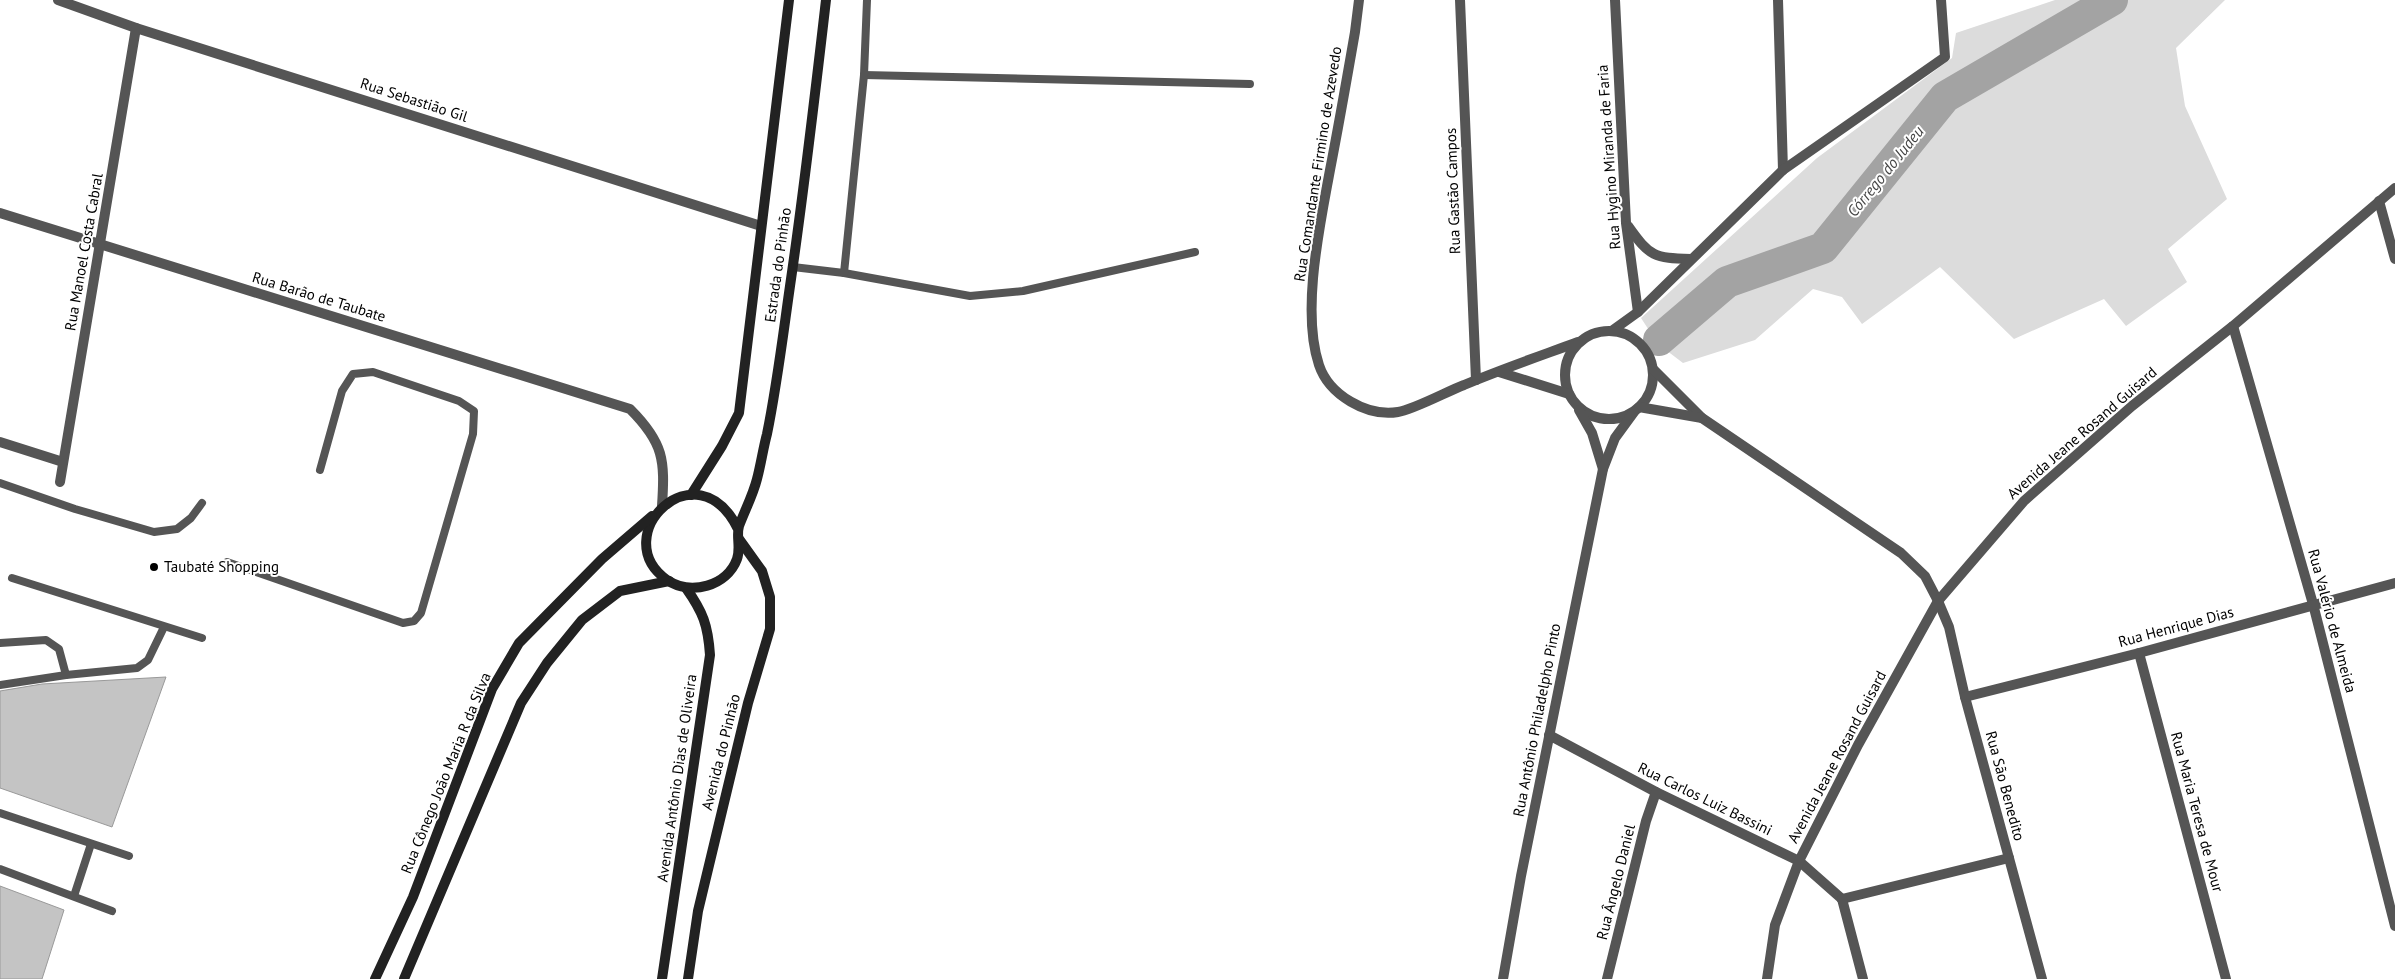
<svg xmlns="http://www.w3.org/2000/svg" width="2395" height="979" font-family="'PT Sans',sans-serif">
<rect width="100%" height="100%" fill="#fff"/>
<polygon fill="#dcdcdc" points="2055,0 2225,0 2176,48 2185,106 2227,199 2168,249 2187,282 2126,326 2104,299 2014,339 1940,267 1862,324 1842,297 1813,289 1755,340 1683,363 1658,344 1641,318 1817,158 1952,58 1956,33"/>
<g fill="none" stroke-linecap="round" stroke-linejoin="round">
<polyline stroke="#a3a3a3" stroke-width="32" points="1659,340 1727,282 1823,248 1945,97 2112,0"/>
</g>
<g fill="#c4c4c4" stroke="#999">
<polygon points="166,677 112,827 0,788 0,691 42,684"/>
<polygon points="0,886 64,910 42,979 0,979"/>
</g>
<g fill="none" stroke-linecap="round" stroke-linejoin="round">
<g stroke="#555" stroke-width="8">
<polyline points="864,75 1250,84"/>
<polyline points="793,267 844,273 970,296 1023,291 1195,252"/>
<polyline points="844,273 864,75 867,0"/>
<polyline points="0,483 75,509 154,532 177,529 191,518 202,503"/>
<polyline points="227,562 403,623 414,621 421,613 473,434 474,411 459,401 373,372 353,374 342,391 320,470"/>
<polyline points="12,578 202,638"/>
<polyline points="0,643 46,640 59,649 66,675"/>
<polyline points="0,685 66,675 137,668 148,660 164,627"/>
<polyline points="0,813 129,856"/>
<polyline points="0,869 112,911"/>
<polyline points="74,896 91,844"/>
</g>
<g stroke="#555" stroke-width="10">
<polyline points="58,0 136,28 761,226"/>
<path d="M 1359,0 L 1355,32 C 1347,78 1339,124 1330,170 C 1320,225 1301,311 1319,365 C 1329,395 1367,417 1398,412 C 1413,410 1448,391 1464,385 C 1502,369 1540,356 1578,342"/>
<polyline points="1460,0 1476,380"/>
<polyline points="1615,0 1626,223 1638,312"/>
<polyline points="1778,0 1783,170"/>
<polyline points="2379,201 2395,259"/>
<path d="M 0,213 L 630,409 C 664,443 665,460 662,506"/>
<path d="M 1628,226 C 1650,257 1654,258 1691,259"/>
<polyline points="2233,326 2313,604 2395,926"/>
<polyline points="1613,330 1638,312 1783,170 1945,57 1941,0"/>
<circle cx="1609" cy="375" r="44"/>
<polyline points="1653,369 1702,418 1901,553 1925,576 1938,601 1949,627 1965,697 2042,979"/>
<polyline points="1499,372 1569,394"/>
<polyline points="1639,407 1702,418"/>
<polyline points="1579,410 1592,433 1603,469"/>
<polyline points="0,442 63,462"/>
<polyline points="60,482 136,28"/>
<polyline points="2139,653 2226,979"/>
<polyline points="1965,697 2139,653 2395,583"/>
<polyline points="1549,735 1656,792 1799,861 1842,899"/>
<polyline points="1842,899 2009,858"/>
<polyline points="1842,899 1863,979"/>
<polyline points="1503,979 1521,876 1603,469 1615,438 1634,412"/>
<polyline points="1607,979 1646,821 1656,792"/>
<polyline points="1767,979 1775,925 1799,861 1858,745 1938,601 2024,501 2132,406 2233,326 2395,188"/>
</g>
<g stroke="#222" stroke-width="10">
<polyline points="691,495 722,446 739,413 789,0"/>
<path d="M 738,529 C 697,445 605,536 667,580 C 691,596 727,586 737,559 C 741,548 736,536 739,526 C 745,510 753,495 757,479 C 761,464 763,449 767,434 C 777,385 783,335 790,286 C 804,191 815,95 826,0"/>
<polyline points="375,979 413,897 492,689 519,643 602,559 652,516"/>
<polyline points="404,979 521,703 547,663 582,620 620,591 669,581"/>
<path d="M 662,979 L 710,655 C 708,625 703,612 686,588"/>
<polyline points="688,979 698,911 748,703 770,629 770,597 762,571 739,539"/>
</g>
</g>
<circle fill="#000" stroke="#fff" stroke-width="2" cx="154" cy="567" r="5"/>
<g text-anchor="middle" stroke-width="4" stroke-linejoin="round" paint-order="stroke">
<g font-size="15" fill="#000" stroke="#fff">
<text transform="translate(414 100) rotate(18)" y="5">Rua Sebastião Gil</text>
<text transform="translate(1609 157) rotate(-94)" y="5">Rua Hygino Miranda de Faria</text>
<text transform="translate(1318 164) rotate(-81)" y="5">Rua Comandante Firmino de Azevedo</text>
<text transform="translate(1453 191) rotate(-92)" y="5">Rua Gastão Campos</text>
<text transform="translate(84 252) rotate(-80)" y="5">Rua Manoel Costa Cabral</text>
<text transform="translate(778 265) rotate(-82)" y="5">Estrada do Pinhão</text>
<text transform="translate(319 297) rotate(17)" y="5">Rua Barão de Taubate</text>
<text transform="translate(2082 433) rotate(-41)" y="5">Avenida Jeane Rosand Guisard</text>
<text transform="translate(2332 621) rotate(75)" y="5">Rua Valério de Almeida</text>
<text transform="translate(2176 627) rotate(-15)" y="5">Rua Henrique Dias</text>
<text transform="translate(1537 720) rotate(-79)" y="5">Rua Antônio Philadelpho Pinto</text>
<text transform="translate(721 752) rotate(-76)" y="5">Avenida do Pinhão</text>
<text transform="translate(1837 757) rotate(-62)" y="5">Avenida Jeane Rosand Guisard</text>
<text transform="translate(446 773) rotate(-68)" y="5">Rua Cônego João Maria R da Silva</text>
<text transform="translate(677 778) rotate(-82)" y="5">Avenida Antônio Dias de Oliveira</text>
<text transform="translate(2005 786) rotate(75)" y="5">Rua São Benedito</text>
<text transform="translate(1705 799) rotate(26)" y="5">Rua Carlos Luiz Bassini</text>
<text transform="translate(2197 812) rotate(75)" y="5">Rua Maria Teresa de Mour</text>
<text transform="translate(1616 882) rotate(-76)" y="5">Rua Ângelo Daniel</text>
</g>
<g font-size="15" fill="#000" stroke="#fff" text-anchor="start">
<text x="164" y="572">Taubaté Shopping</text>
</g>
<g font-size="16" font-style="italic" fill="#444" stroke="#fff">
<text transform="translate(1885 171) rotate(-51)" y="6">Córrego do Judeu</text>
</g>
</g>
</svg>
